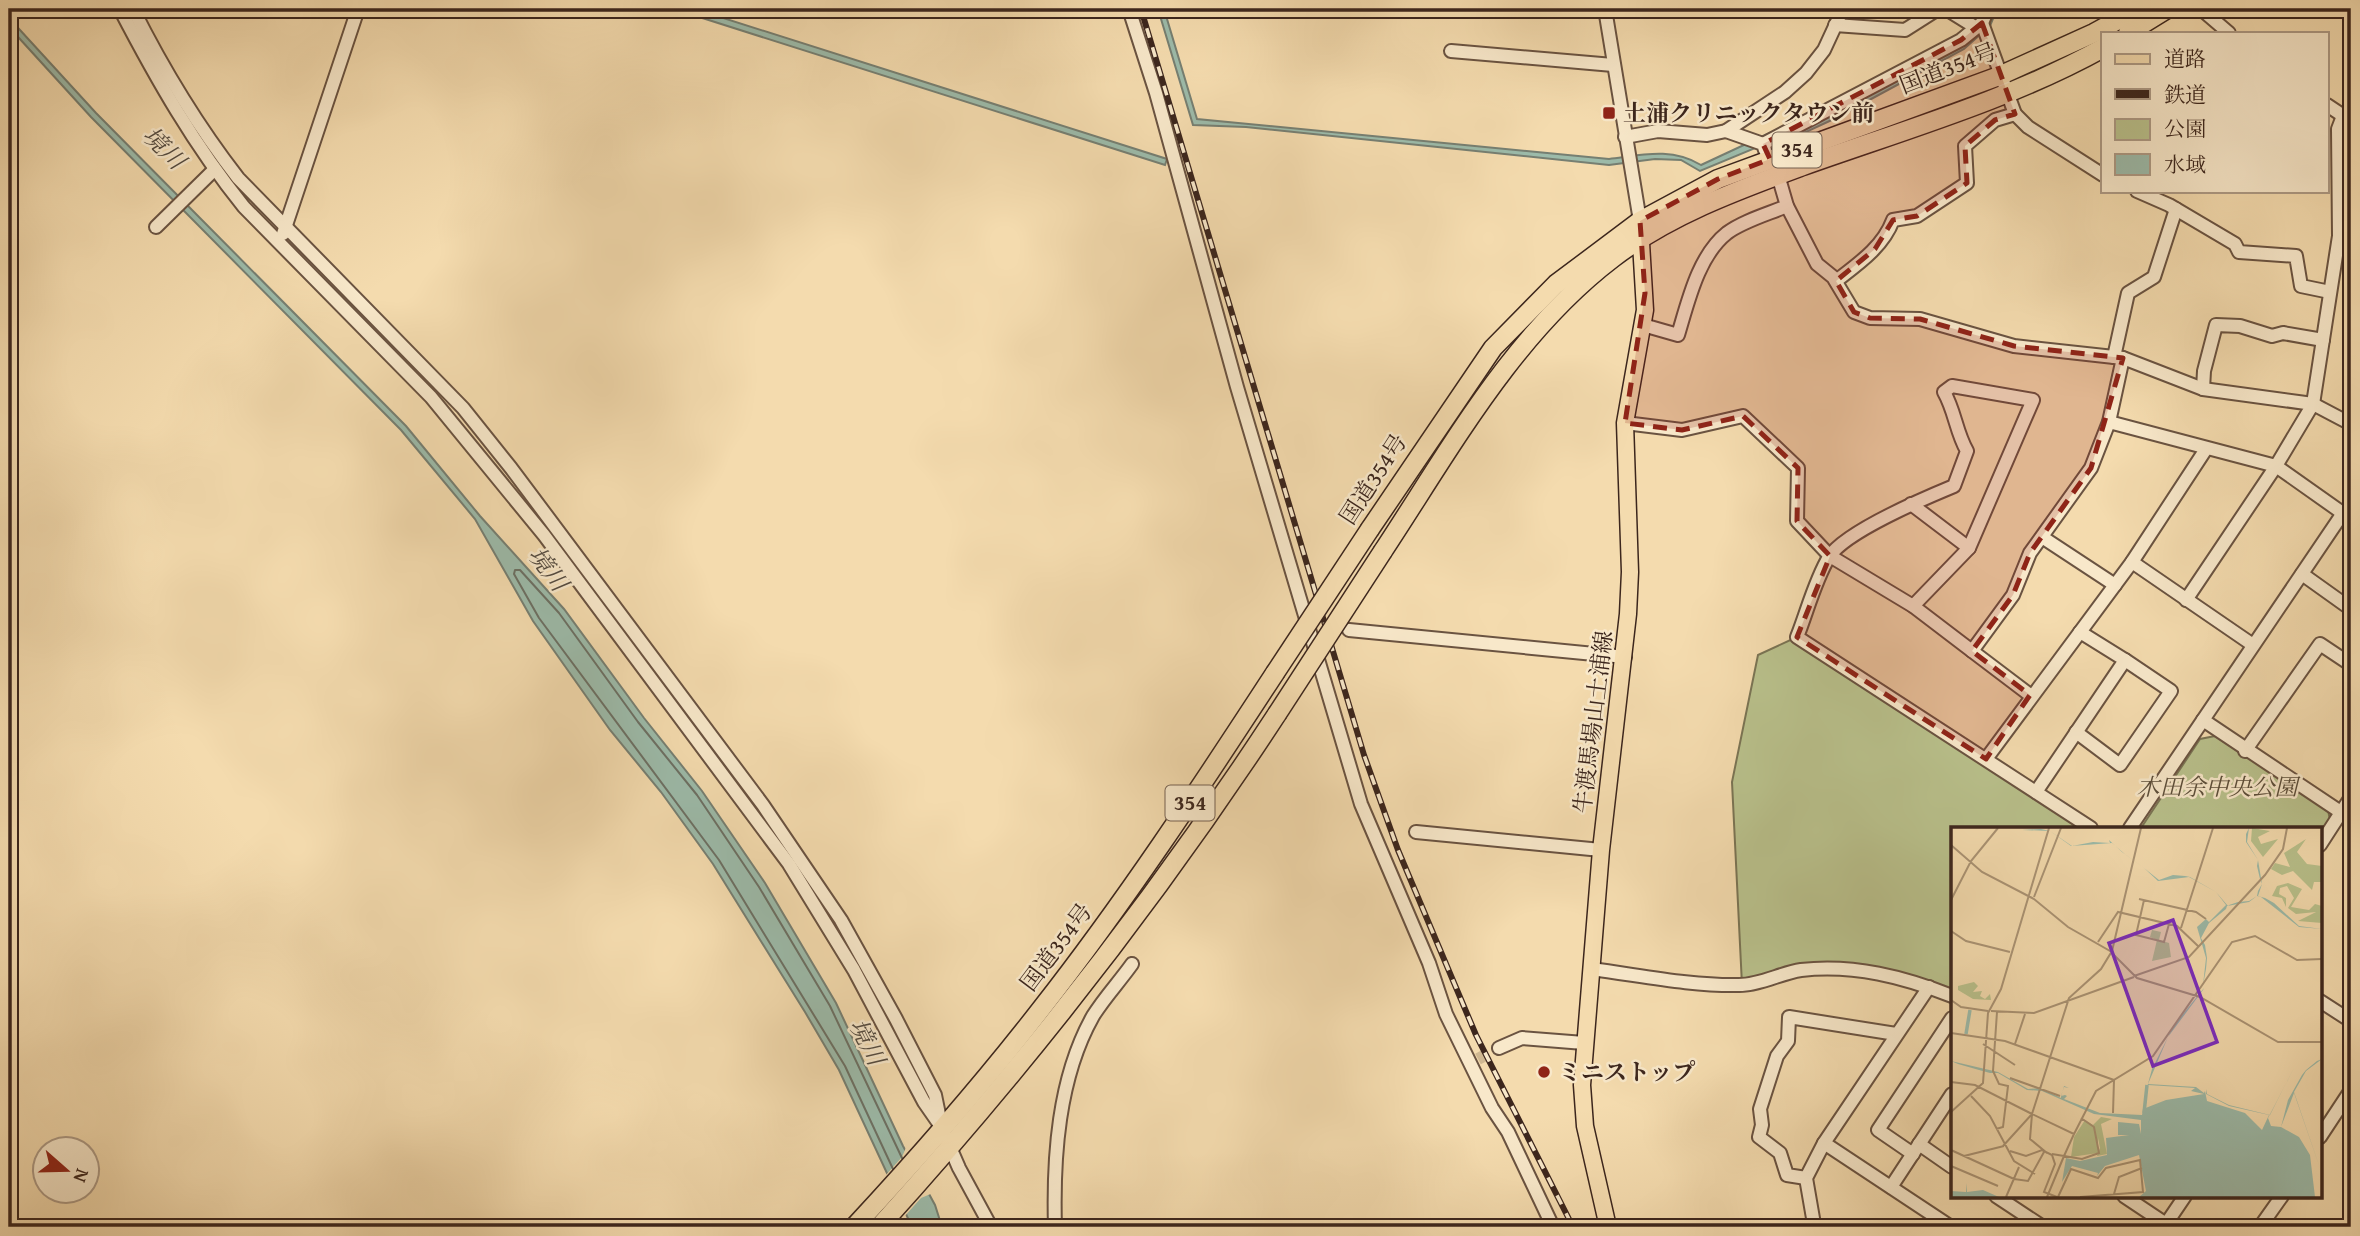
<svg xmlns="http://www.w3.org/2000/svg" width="2360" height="1236" font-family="'Gentium Book Plus','Noto Serif JP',serif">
<rect width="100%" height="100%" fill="#f4dbae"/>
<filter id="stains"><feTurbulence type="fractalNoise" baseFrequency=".00286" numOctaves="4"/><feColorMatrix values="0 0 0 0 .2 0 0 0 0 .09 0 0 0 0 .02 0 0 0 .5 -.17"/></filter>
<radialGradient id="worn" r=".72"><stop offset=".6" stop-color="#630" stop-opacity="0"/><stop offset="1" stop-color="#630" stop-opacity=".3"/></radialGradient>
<g fill="#b9c18c" stroke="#7a7454" stroke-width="2">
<polygon points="1797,637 2091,828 1952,828 1952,996 1831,968 1742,985 1732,782 1758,655"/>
<polygon points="2215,736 2328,810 2330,820 2320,836 2320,828 2141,828 2200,739"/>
</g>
<g fill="#9cbbaa" stroke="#767f72" stroke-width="2">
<polygon points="674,9 695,9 1167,159 1165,165"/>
<path d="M 1158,9 L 1164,9 L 1197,119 L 1609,159 C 1642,155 1671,147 1701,165 L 1962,43 L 1991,9 L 1997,9 L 1990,26 L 1964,49 L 1836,118 L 1763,152 L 1755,148 L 1700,171 L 1681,160 L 1655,159 L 1609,165 L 1246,127 L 1193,125 Z"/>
<polygon points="9,18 96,113 406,426 480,516 564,609 644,718 702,791 765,883 836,1003 903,1146 935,1205 942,1227 912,1227 839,1070 805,1012 713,864 661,792 610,730 533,621 475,519 401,430 91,117 9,27"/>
</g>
<polygon fill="#f4dbae" points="907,1145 933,1193 921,1198 904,1217 885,1176 902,1157"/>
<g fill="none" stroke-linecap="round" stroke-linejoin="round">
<polyline stroke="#6c7064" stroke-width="2" points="893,1169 845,1066 719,860 539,618 514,574 515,570 520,570 559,613 638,722 697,795 759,887 830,1006 902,1158"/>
<polyline stroke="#cfb791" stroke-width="12" stroke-dasharray="12 6" stroke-linecap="butt" points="1478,1059 1499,1048"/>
<defs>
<g id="minor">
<path d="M 120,9 C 157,80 194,145 244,207 L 431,397 L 544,535 L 789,864 L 854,970 L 924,1102 L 940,1125"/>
<path d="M 133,9 C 163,69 197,125 238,178 L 463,408 L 511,468 L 763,805 L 841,920 L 896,1019 L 935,1095 L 942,1129 L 959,1168 L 991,1227"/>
<polyline points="1129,9 1156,93 1237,387 1361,804 1429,963 1446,1014 1492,1108 1508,1132 1553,1227"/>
<polyline points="1605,9 1640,221"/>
<polyline points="1946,9 1975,27"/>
<polyline points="2201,9 2229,33"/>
<polyline points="1835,25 1905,30 1938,9"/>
<polyline points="1451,51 1613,65"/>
<polyline points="2327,105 2351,121"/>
<polyline points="2015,114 2028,127 2103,175"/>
<polyline points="1726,131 1763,144 1765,150"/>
<polyline points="1625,137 1658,131 1707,135 1726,131 1785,92 1806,73 1824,50 1843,9"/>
<polyline points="1763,144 1961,40 1982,23 1988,9"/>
<polyline points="1778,175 1787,206 1817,264 1833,277 1854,312 1870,318 1920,319 2014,346 2123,358 2203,389 2313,404 2351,424"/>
<polyline points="2137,191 2169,205 2235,244 2239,252 2296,256 2301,286 2330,292"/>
<polyline points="156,227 214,170"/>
<polyline points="283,234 358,9"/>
<path d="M 1836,281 C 1858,264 1883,247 1893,220 L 1917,216 L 1967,183 L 1965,146 L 1995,120 L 2015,114 L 1982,23"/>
<path d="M 1643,325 L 1678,335 C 1688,302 1698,256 1727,233 C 1743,221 1768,214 1787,206"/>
<polyline points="2114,357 2128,293 2154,277 2176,209"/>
<polyline points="2203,389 2204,371 2216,325 2240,326 2272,336 2283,333 2323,340"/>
<polyline points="2109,422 2276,466 2351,519"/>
<polyline points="1625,423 1682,430 1743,416 1798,468 1797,521 1830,556 1913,606 1972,651 2013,595 2030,553 2091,468 2109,422 2123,358"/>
<polyline points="1911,504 1969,548"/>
<polyline points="2042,537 2115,585"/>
<polyline points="2132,562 2253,645"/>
<polyline points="2302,574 2351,609"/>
<polyline points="2186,600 2276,466 2313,404 2339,236 2338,129 2343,116"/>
<path d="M 1913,606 L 1969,548 L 2033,400 L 1952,386 L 1944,392 C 1955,411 1956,432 1967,451 L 1954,486 C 1925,498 1845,532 1829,557 C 1815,580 1807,612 1797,637 L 2091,828"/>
<polyline points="1349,630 1625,657"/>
<polyline points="1972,651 2030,695"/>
<polyline points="2203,720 2351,819"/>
<polyline points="2076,732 2120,765 2171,691 2125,660"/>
<polyline points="2245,751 2320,644 2350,664 2351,662"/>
<polyline points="1986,759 2132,562 2206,449"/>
<polyline points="2036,792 2125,660 2080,632"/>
<polyline points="2130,828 2343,513"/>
<polyline points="1416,832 1601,850"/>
<polyline points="2320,845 2351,797"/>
<path d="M 1591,969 C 1639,975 1690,986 1739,985 C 1760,985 1781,973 1801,970 C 1854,964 1904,977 1952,996"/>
<polyline points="2320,1001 2351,1021"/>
<polyline points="1499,1048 1522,1038 1584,1043"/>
<polyline points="2320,1137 2351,1090"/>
<polyline points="1824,1143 1951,1227"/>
<polyline points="1919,1144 1952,1167"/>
<polyline points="1913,1154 1878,1130 1952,1018"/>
<polyline points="1806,1178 1787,1175 1780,1153 1759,1137 1762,1125 1760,1109 1777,1056 1788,1041 1789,1017 1896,1034"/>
<polyline points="1891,1187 1952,1094"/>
<polyline points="1996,1196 2043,1227"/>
<polyline points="2124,1196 2166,1224"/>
<path d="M 1055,1227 C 1053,1158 1058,1078 1093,1016 C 1104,998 1120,981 1132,964"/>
<polyline points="1820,1227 1814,1224 1806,1178 1824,1143 1929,987"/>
<polyline points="2164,1227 2185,1196"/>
<polyline points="2260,1227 2282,1196"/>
</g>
<polyline id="major" points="1608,1227 1585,1126 1582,1085 1601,850 1628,614 1630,572 1625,423 1645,310 1640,226"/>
<g id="highway">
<polyline points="2128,33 2167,9"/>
<polyline points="1370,529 1493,348 1556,284 1640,221 1718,179 1999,76 2094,33 2138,9"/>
<path d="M 1383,551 C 1451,448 1513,334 1613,258 C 1669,215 1738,190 1803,166 C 1904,130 2009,100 2103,48"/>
<path d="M 854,1227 C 919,1157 982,1085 1041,1009 C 1125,902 1200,788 1275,673"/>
<path d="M 879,1227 C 1025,1066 1158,896 1277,714"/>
</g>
</defs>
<use href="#minor" stroke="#6a5341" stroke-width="16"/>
<use href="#major" stroke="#3c261d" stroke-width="19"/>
<use href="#highway" stroke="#3c261d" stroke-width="21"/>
<use href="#minor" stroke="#f8e8ca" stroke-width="12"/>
<use href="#major" stroke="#f4dbae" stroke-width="16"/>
<use href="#highway" stroke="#f4dbae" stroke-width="18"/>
<defs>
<polyline id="rail" points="1141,9 1364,755 1398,850 1476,1035 1573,1227"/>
</defs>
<use href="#rail" stroke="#3c261d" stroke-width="6"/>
<use href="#rail" stroke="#f8e8ca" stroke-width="3.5" stroke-dasharray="10" stroke-linecap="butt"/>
<defs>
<g id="highway-bridge">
<polyline points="1275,673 1370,529"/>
<polyline points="1277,714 1383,551"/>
</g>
</defs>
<use href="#highway-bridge" stroke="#3c261d" stroke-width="21" stroke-linecap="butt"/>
<use href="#highway-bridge" stroke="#f4dbae" stroke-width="18"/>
</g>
<path fill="#8f2418" fill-opacity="0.2" stroke="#8f2418" stroke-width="5" stroke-dasharray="14 9" stroke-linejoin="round" d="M 1982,23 L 2015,114 L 1995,120 L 1965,146 L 1967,183 L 1917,216 L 1893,220 L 1875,249 L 1836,281 L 1854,312 L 1870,318 L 1920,319 L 2014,346 L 2123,358 L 2091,468 L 2030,553 L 2013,595 L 1972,651 L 2030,695 L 1986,759 L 1797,637 L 1830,556 L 1797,521 L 1798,468 L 1743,416 L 1682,430 L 1625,423 L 1645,293 L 1640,221 L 1718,179 L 1770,159 L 1763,144 L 1961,40 Z"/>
<g fill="#8f2418" stroke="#f8e8ca" stroke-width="2.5">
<rect x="1602" y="106" width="14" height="14" rx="3.5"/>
<circle cx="1544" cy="1072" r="7"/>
</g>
<g text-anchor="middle" stroke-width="5" stroke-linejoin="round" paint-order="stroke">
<g fill="#f8e8ca" stroke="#746051" stroke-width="2">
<rect x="1772.5" y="132.5" width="49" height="35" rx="5"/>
<rect x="1165.5" y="785.5" width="49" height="35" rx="5"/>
</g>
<g font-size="21" font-weight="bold" fill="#3c261d">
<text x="1797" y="157">354</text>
<text x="1190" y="810">354</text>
</g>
<g font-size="23" fill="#3c261d" stroke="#f8e8ca">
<text transform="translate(1948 68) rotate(-21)" y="8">国道354号</text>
<text transform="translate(1373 479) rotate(-57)" y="8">国道354号</text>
<text transform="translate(1593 722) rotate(-83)" y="8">牛渡馬場山土浦線</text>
<text transform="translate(1056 947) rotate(-53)" y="8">国道354号</text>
</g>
<g font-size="23" font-weight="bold" fill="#3c261d" stroke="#f8e8ca" text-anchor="start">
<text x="1623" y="121">土浦クリニックタウン前</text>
<text x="1558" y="1080">ミニストップ</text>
</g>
<g font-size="23" font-style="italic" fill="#5b4d39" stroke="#f8e8ca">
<text x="2217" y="795">木田余中央公園</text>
</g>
<g font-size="24" font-style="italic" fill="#544b40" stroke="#f8e8ca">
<text transform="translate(164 148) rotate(45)" y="8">境川</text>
<text transform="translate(548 569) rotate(53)" y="8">境川</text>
<text transform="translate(867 1042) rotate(63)" y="8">境川</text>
</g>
</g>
<g transform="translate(1951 827)">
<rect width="371" height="371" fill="#f4dbae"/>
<path d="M 301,1 L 319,4 L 307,10 L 310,17 L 327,12 L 312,30 L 300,14 ZM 355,12 L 346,25 L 356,37 L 371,39 L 371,55 L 363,55 L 361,63 L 342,44 L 331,48 L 320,42 L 324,36 L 339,40 L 333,26 ZM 337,56 L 351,62 L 340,80 L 358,83 L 364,77 L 371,79 L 371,96 L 347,94 L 365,85 L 345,87 L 337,81 L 343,71 L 336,59 L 329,61 L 328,67 L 335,71 L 335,80 L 331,71 L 321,69 L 326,59 ZM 201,103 L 210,105 L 208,113 L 218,116 L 220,130 L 201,134 L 206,113 L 199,110 ZM 23,155 L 27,159 L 22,165 L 31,164 L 29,169 L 34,172 L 39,167 L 40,173 L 22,172 L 7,163 L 7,159 ZM 150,290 L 161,292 L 150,297 L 156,327 L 146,329 L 149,321 L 147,311 L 147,326 L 120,330 L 123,310 L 134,293 L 142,298 Z" fill="#b9c18c"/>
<path d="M 61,1 L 71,3 L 90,2 L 99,4 L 121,19 L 142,15 L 159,16 L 158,13 L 171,25 L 193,41 L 208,53 L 222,48 L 234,49 L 239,50 L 265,65 L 277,79 L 278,78 L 287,75 L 298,74 L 306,69 L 307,64 L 311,57 L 309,52 L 306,39 L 307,33 L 295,15 L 295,7 L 298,1 L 296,15 L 307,33 L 311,57 L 307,69 L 314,71 L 323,76 L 348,99 L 371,102 L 348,100 L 310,70 L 306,69 L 298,75 L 276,79 L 275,82 L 258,96 L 250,111 L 254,118 L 256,131 L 255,142 L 252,158 L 253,161 L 252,163 L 217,210 L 197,257 L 245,260 L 253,266 L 254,264 L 256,274 L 294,286 L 311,303 L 318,288 L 278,279 L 255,267 L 256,262 L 256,267 L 278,278 L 319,288 L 327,272 L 344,239 L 364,220 L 344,239 L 317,291 L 320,299 L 330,300 L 337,273 L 351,248 L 355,243 L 366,234 L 371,232 L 355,244 L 343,265 L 371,347 L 343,266 L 330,300 L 348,310 L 359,328 L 364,370 L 188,370 L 195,364 L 188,328 L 154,339 L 146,349 L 147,346 L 121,339 L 111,355 L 115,331 L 129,334 L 156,328 L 155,311 L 178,308 L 167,308 L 167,295 L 188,297 L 190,307 L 190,293 L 143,287 L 91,264 L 76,263 L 47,246 L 39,246 L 28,243 L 7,237 L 0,234 L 47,245 L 77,262 L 89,261 L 110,271 L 110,270 L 113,259 L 118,261 L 113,260 L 110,269 L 114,268 L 116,269 L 113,272 L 149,286 L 191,288 L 192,282 L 215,273 L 253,267 L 240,264 L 244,261 L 197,258 L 195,264 L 201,242 L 223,198 L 253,161 L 252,158 L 255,131 L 246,100 L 255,92 L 258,95 L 275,78 L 265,65 L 238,50 L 207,54 L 193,41 L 175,28 L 161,16 L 120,19 L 99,4 L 71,3 ZM 15,356 L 16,365 L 32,363 L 48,370 L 0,370 L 0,364 L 15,365 Z" fill="#9cbbaa"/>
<path fill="none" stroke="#9cbbaa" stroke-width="3.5" d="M 15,207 L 19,183M 193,286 L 196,258"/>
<path fill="none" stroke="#aa9374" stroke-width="2" d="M 0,18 L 31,45 L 83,72 L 117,100 L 159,124 L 186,151 L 249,170 L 327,215 L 371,215M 78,68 L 98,1M 83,70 L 110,1M 188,72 L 245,85 L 255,92M 0,73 L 20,34 L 47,1M 193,73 L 185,108 L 213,115 L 218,97M 230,101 L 262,1M 0,104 L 15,114 L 59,125M 147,115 L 167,85 L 226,99 L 247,119M 183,149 L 238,130 L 314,48 L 332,22 L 336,1M 0,173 L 10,180 L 37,184M 40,184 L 83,186 L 183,150M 0,206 L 54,214 L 163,253M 32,217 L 64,238M 64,217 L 74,187M 59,251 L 109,269M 0,255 L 24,258 L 81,287M 20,269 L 39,289 L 63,334 L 84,347M 0,285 L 32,256 L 37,186 L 50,162 L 78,68M 162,286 L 163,253M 45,302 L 52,300 L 57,259 L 48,257 L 42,244 L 46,185M 123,307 L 145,264 L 202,229 L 281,115 L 304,109 L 346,133 L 371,132M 52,319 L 81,287 L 123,307 L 113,329M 0,323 L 63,352M 59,324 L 75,329 L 91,323 L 101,328 L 104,337 L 93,365 L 106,370M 96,326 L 79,312 L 81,287 L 118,171 L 150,142 L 161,124 L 190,1M 101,327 L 131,332 L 148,326 L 143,300 L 130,291M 13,329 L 53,319M 0,339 L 47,359M 63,352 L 77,354 L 93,325M 163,367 L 168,350 L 191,341M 55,370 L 68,340M 96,370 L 113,329M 107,370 L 120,342 L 147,351 L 155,341 L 189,333 L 192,365 L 129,370"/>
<path fill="#7b2cbf" fill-opacity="0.15" stroke="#7b2cbf" stroke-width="3.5" d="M 222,93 L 266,215 L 202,239 L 158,116 Z"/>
<rect width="371" height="371" fill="none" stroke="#3c261d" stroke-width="3.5"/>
</g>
<rect width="2360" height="1236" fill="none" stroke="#f4dbae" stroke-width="35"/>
<rect x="10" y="10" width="2339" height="1215" fill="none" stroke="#3c261d" stroke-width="3.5"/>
<rect x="18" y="18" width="2325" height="1201" fill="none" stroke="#3c261d" stroke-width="2"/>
<rect x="2101" y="32" width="228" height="161" fill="#f8e8ca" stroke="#ad9a85" stroke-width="2"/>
<rect x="2115" y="54" width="35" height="10" fill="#f4dbae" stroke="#ad9a85" stroke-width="2"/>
<text x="2164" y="66" font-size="21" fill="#3c261d">道路</text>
<rect x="2115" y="89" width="35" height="10" fill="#3c261d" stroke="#ad9a85" stroke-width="2"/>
<text x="2164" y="102" font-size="21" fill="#3c261d">鉄道</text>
<rect x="2115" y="119" width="35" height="21" fill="#b9c18c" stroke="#ad9a85" stroke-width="2"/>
<text x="2164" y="136" font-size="21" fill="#3c261d">公園</text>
<rect x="2115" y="154" width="35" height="21" fill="#9cbbaa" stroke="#ad9a85" stroke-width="2"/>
<text x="2164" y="172" font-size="21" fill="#3c261d">水域</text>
<g transform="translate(66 1170) rotate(110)"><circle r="33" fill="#f8e8ca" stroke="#ad9a85" stroke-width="2"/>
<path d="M0-5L12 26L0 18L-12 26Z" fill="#8f2418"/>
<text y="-10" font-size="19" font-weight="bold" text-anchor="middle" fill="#3c261d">N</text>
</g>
<rect width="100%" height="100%" filter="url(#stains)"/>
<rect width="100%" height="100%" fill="url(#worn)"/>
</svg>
